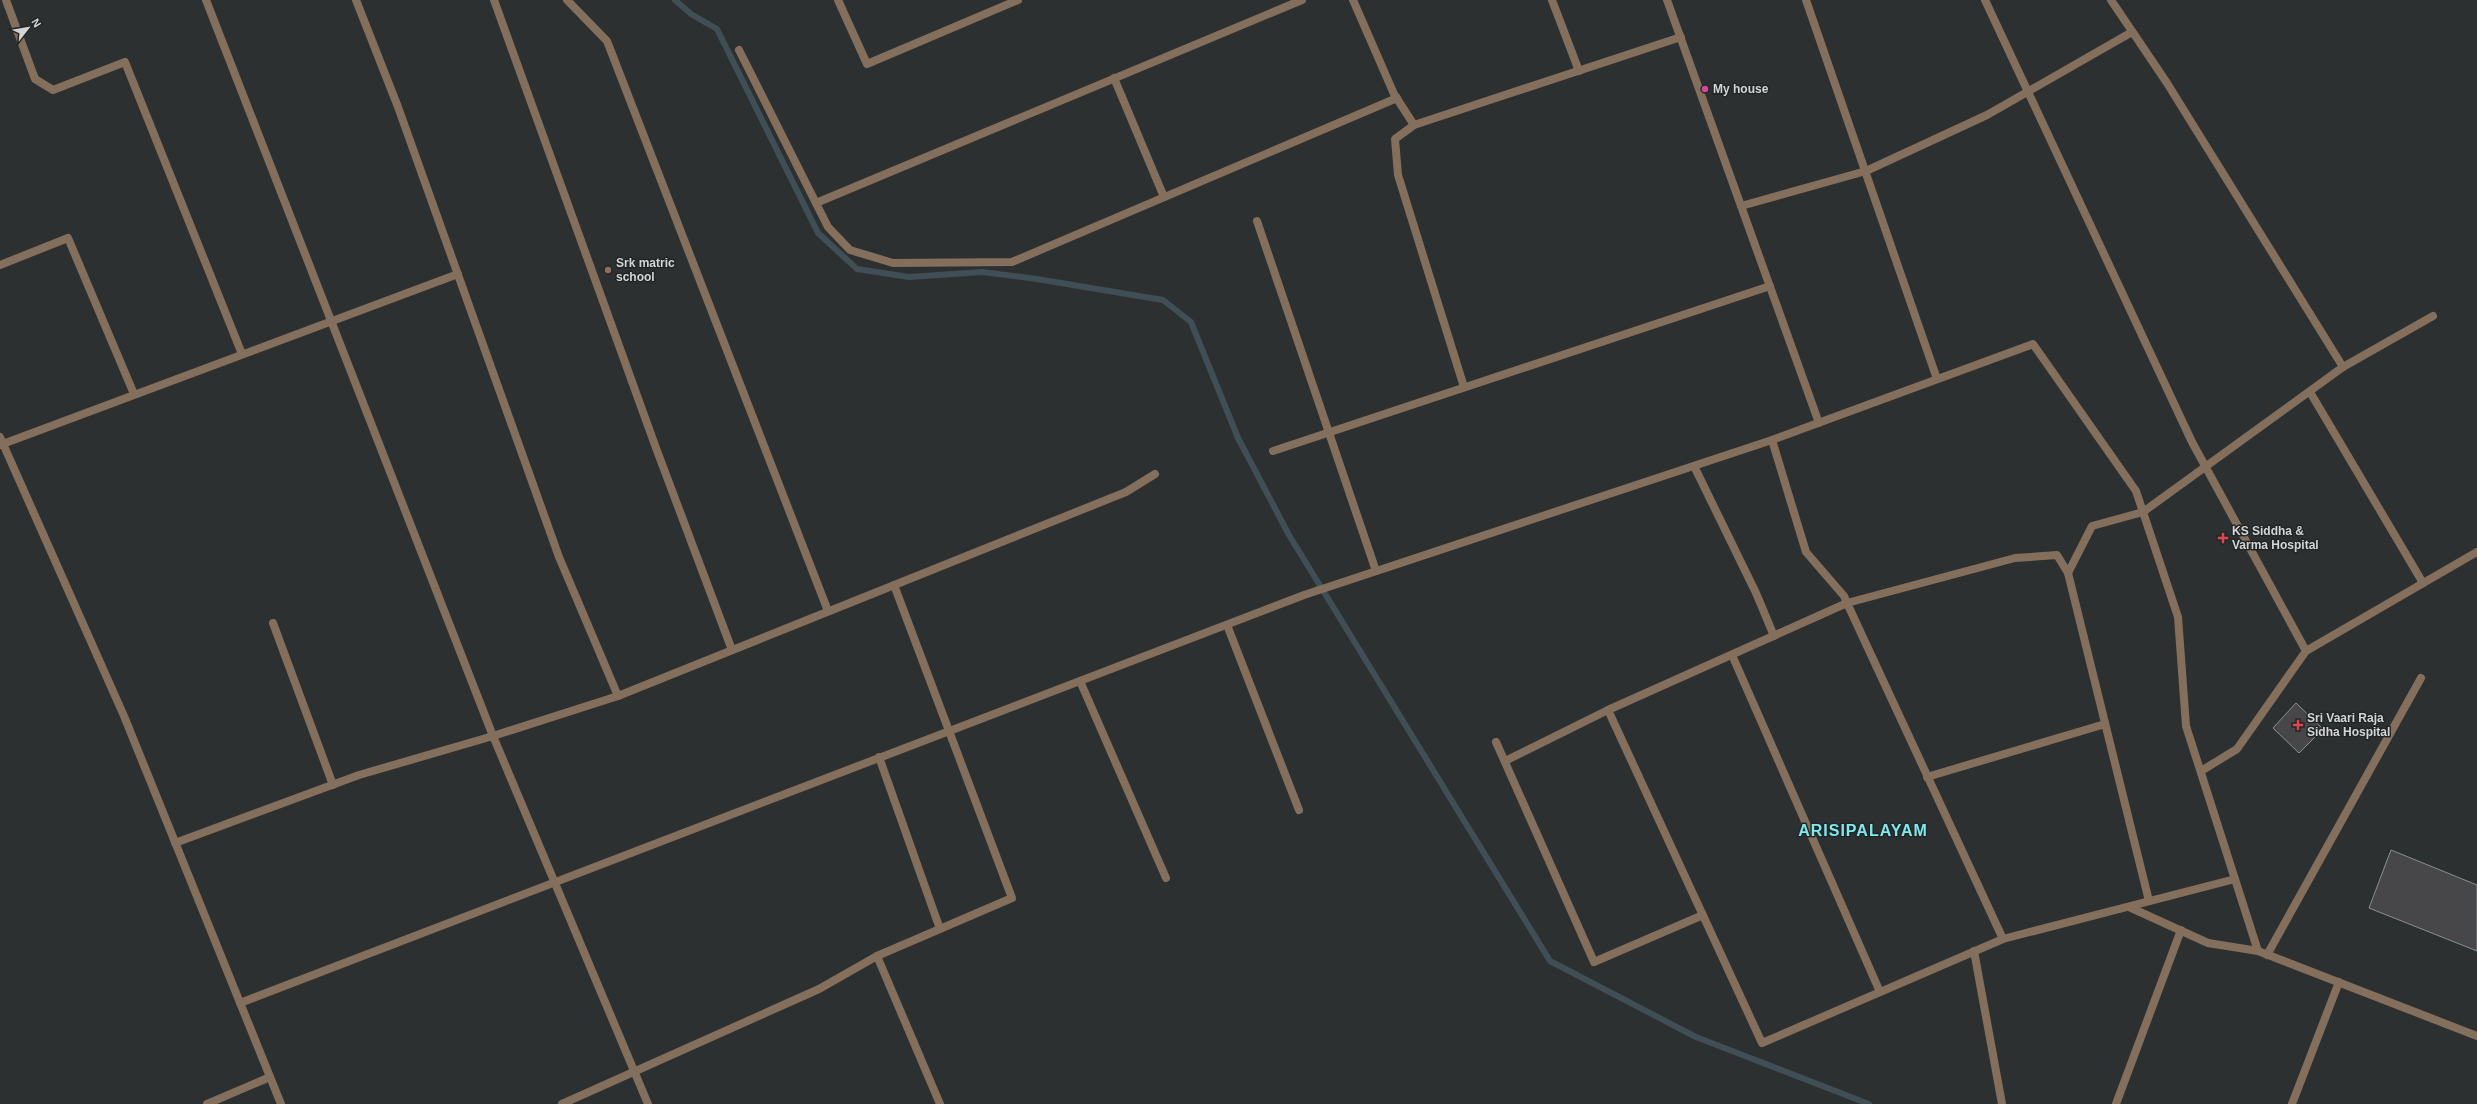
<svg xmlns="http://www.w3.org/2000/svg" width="2477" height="1104" font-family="Arial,sans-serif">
<rect width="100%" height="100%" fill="#2d3031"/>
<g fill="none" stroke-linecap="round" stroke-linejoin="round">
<polyline stroke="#404f56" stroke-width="6" points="675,0 691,14 717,29 818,233 857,269 909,277 982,272 1037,279 1163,300 1191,322 1238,438 1289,535 1550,961 1696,1037 1869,1104"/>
</g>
<g fill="#47474a" stroke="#8d8e91">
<polygon points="2296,703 2323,729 2299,753 2273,728"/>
<polygon points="2391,850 2477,885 2477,951 2369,908"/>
</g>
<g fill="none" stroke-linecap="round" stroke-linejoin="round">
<g stroke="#846f5c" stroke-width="8">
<polyline points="6,0 35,79 53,90 125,62 242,354"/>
<polyline points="356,0 398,107 559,557 618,696 493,736 648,1104"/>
<polyline points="494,0 656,448 732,650"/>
<polyline points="567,0 607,41 828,611"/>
<polyline points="838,0 867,64 1018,0"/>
<polyline points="1353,0 1394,94 1414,125 1681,37"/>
<polyline points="1552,0 1579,71"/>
<polyline points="1667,0 1819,423"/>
<polyline points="1806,0 1937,379"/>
<polyline points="1985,0 2192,442 2306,651"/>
<polyline points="739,50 828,227 850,250 893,263 1012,262 1397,98"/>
<polyline points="1114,78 1164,197"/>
<polyline points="1414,125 1395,139 1398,175 1464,387"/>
<polyline points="816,203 1302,0"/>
<polyline points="1741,206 1866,171 1987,115 2132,32"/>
<polyline points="1257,221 1376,571"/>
<polyline points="0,265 68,238 134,394"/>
<polyline points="2343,367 2433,316"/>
<polyline points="2310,392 2423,583"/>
<polyline points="0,437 124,716 281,1104"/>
<polyline points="1772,440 1806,552 1844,596 1847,603 2003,939 1762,1043 1608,710 1847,603 2015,558 2057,555 2068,573 2092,526 2143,512 2343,367 2167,83 2111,0"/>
<polyline points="0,445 458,274"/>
<polyline points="1273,451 1770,286"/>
<polyline points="1694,466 1756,593 1774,636"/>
<polyline points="2068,573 2149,901"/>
<polyline points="273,623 333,785"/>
<polyline points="1227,625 1299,810"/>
<polyline points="1732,655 1880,992"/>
<polyline points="1080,681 1166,878"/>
<polyline points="618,696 1126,492 1155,474"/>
<polyline points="1496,742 1594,962 1703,915"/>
<polyline points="879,757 940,929"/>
<polyline points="1505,761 1608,710"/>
<polyline points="2201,771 2237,749 2306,651 2477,552"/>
<polyline points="1927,777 2105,724"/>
<polyline points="175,843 359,775 493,736 206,0"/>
<polyline points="2129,907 2208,943 2258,951"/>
<polyline points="2003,939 2235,879"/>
<polyline points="1974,951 2002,1104"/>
<polyline points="2267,955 2421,678"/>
<polyline points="877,956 940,1104"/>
<polyline points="240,1003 1304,595 1772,440 2033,344 2136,491 2178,617 2186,726 2258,951 2477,1036"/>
<polyline points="207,1104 270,1077"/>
<polyline points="562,1104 819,989 877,956 1012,898 894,585"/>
<polyline points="2116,1104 2181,930"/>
<polyline points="2292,1104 2339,982"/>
</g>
</g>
<circle fill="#d1479c" stroke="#232627" stroke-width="1.5" cx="1705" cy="89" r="4"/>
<circle fill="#8d6e63" stroke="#232627" stroke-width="1.5" cx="608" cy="270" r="4"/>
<g fill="#e0444e" stroke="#232627" stroke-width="1.5">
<path d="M2221 532h4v4h4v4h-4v4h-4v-4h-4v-4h4z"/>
<path d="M2296 719h4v4h4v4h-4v4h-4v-4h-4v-4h4z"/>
</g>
<g text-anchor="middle" stroke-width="3" stroke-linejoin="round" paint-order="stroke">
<g font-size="12" font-weight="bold" fill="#d2d4d5" stroke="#232627" text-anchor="start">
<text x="1713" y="93">My house</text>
<text x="616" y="267">Srk matric<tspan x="616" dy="14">school</tspan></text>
<text x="2232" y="535">KS Siddha &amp;<tspan x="2232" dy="14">Varma Hospital</tspan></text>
<text x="2307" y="722">Sri Vaari Raja<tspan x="2307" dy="14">Sidha Hospital</tspan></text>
</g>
<g font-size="16" font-weight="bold" letter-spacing="1" fill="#7eeaee" stroke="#232627">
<text x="1863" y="836">ARISIPALAYAM</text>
</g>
</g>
<g transform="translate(28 28) rotate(59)" stroke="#232627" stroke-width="3" paint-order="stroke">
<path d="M0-3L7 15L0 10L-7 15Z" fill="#d2d4d5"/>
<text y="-6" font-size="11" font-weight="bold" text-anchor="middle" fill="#d2d4d5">N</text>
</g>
</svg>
